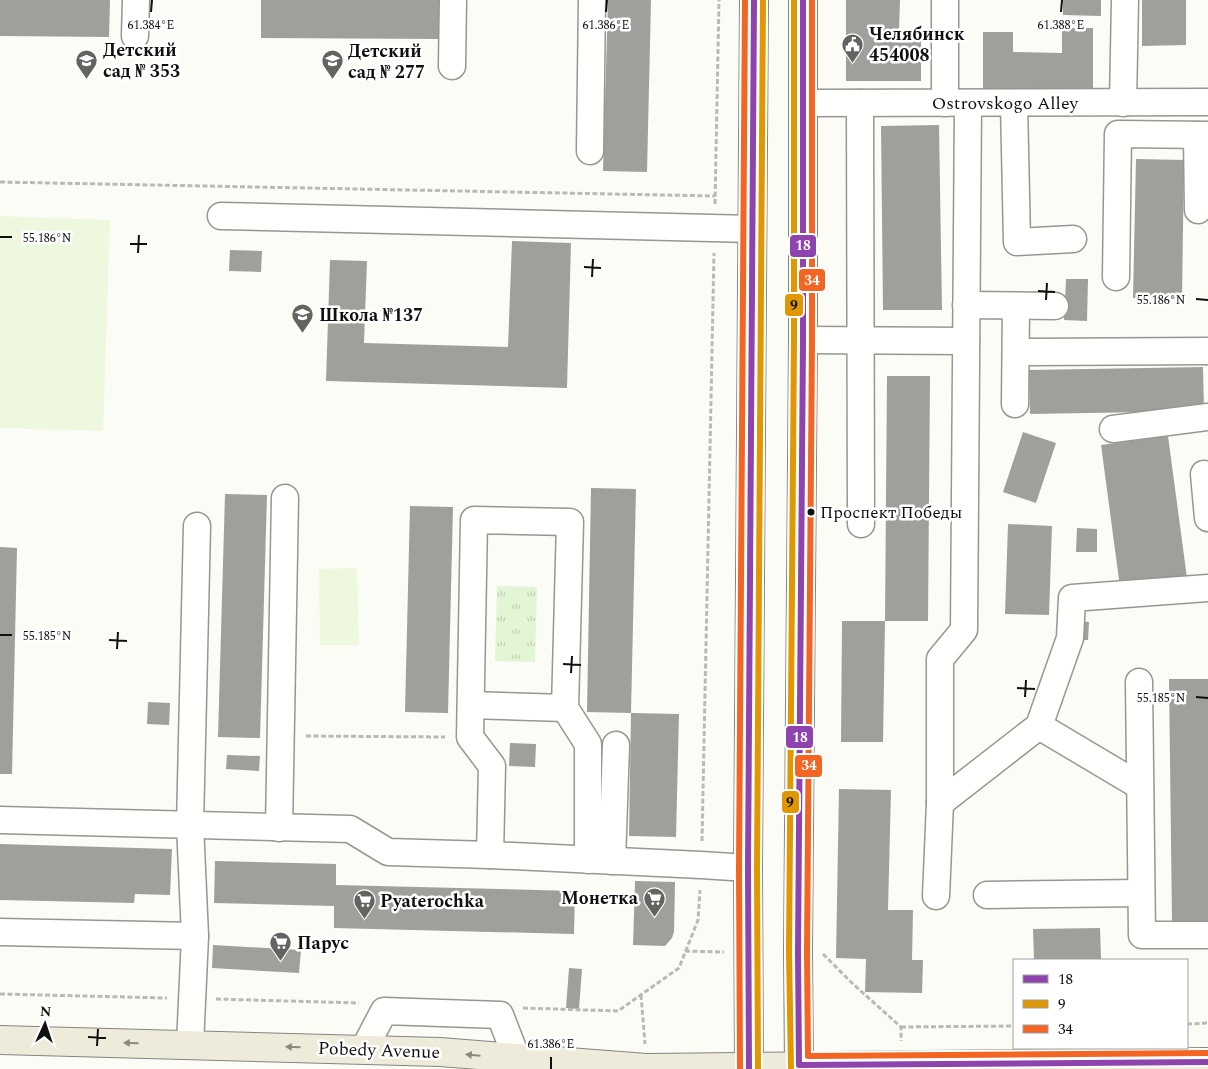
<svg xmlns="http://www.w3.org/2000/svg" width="1208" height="1069" font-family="Spectral,serif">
<defs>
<pattern id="park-tufts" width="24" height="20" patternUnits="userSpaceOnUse" patternTransform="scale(1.25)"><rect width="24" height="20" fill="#e2f5d4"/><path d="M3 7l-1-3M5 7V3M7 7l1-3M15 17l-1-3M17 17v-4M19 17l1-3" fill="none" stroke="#c1d1b5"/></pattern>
</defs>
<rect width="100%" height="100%" fill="#fcfcf7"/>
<polygon fill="url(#park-tufts)" points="497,586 537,587 535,662 495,661"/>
<g fill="#edf8df">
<polygon points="0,216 110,220 103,431 0,428"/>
<polygon points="357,568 359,645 320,645 319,569"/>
</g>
<g fill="#a19f9b">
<polygon points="0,0 110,0 109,37 0,36"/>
<polygon points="261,0 442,0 442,39 261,38"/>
<polygon points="608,0 651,0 647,172 603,171"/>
<polygon points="846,0 900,0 899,31 921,31 921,81 846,81"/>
<polygon points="1063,0 1101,0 1101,16 1063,15"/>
<polygon points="1142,0 1186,0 1186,45 1142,46"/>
<polygon points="1062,28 1093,28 1093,91 983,91 983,32 1013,32 1013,52 1062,53"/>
<polygon points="939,125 942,310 883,310 881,126"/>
<polygon points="1136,159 1184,160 1182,298 1133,298"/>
<polygon points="512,241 571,243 567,388 326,381 330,260 367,261 364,343 508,347"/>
<polygon points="230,250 262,251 261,272 229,271"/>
<polygon points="1066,279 1088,279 1087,321 1064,320"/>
<polygon points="1203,367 1204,411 1030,414 1029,370"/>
<polygon points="887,376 930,376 928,621 885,621"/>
<polygon points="1023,432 1056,443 1036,503 1003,492"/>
<polygon points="1168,436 1187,578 1120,587 1101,445"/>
<polygon points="591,488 636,489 631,713 587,712"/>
<polygon points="225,494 267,495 260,738 218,737"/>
<polygon points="410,506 453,507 448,713 405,712"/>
<polygon points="1008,524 1052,526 1049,615 1005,614"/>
<polygon points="1077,528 1097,529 1097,552 1076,552"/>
<polygon points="0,547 17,548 12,774 0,774"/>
<polygon points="842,621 885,621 883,742 841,742"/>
<polygon points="1080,621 1089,622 1088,640 1079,640"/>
<polygon points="1169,679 1208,679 1208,922 1172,922"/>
<polygon points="148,702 170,703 169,725 147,724"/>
<polygon points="631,713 679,714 676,837 629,836"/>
<polygon points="510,743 536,744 535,767 509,766"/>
<polygon points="227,755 260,756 259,771 226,769"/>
<polygon points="839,789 891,790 888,910 913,910 912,960 923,960 922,993 865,992 866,959 836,958"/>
<polygon points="0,844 172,849 170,895 135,894 134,903 0,900"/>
<polygon points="215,861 336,864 336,885 575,891 574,934 334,928 334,906 214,903"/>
<polygon points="635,881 675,882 674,932 672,938 665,946 633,945"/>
<polygon points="1100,928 1101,960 1034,960 1033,929"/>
<polygon points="213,945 301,950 299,973 212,968"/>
<polygon points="569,968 582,969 579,1009 566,1008"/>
</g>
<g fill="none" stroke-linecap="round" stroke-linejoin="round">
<defs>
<g id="minor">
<polyline points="135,36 136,0"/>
<polyline points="452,66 453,0"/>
<polyline points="803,103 1208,102"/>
<polyline points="860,103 861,524"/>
<polyline points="945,103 945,0"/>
<polyline points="1014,103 1017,242 1073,239"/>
<polyline points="1123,103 1125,0"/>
<polyline points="1197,135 1198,210"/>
<polyline points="590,151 592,0"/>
<polyline points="221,216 752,229"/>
<polyline points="1116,277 1118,134 1208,135"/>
<polyline points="966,305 1055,306"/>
<polyline points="803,340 966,341"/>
<polyline points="1029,352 1208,351"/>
<polyline points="1015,404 1016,306"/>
<polyline points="1113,429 1208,417"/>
<polyline points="1204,474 1208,518"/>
<polyline points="1139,682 1142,935 1208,935"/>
<polyline points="471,705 565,708"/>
<polyline points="1039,726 1140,786"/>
<polyline points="940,803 1039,726 1070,638 1072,598 1208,588"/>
<polyline points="0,820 350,829 388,852 490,855 701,865 748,868"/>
<polyline points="279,828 285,498"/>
<polyline points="490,855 492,766 470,737 474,520 570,522 565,708 588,744 588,860"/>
<polyline points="612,861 616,745"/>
<polyline points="987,895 1141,893"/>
<polyline points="936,896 940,803 940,659 964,630 968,103"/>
<polyline points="0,932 195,936"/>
<polyline points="190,1045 195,936 190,825 197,526"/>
<polyline points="364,1049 384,1011 500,1015 517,1059"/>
</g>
<g id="major">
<polyline points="0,1040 440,1052 646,1068 1208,1062"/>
<polyline points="749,1069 748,868 754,0"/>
<polyline points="799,1069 798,952 803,340 803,0"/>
</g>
</defs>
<use href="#minor" stroke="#969694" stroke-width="29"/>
<use href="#major" stroke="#848481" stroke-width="30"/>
<g stroke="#b9b9b8" stroke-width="3" stroke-dasharray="5 2.5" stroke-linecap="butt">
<polyline points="0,182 715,196"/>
<polyline points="715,204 719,0"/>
<polyline points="306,736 445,737"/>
<polyline points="702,841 714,253"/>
<polyline points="685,951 724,952"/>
<polyline points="823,954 853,984 901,1027 901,1041"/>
<polyline points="0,994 167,998"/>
<polyline points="641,995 645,1044"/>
<polyline points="216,999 359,1003"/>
<polyline points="523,1008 618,1011 679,968 698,920 700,890"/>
<polyline points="1187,1024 1208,1023"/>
<polyline points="901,1027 1014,1026"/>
</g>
<use href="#minor" stroke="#fffffe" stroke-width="26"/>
<use href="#major" stroke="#eeebda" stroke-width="28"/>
<defs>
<g id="bus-1">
<polyline points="803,0 803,340 798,952 799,1065 1208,1062"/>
<polyline points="749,1069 748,868 754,0"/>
</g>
<g id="bus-2">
<polyline points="758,1069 757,868 763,0"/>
<polyline points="791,1069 789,952 794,340 794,0"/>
</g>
<g id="bus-3">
<polyline points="812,0 812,340 807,952 808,1056 1208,1053"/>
<polyline points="740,1069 739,868 745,0"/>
</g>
</defs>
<use href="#bus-1" stroke="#fff" stroke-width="10"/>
<use href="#bus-2" stroke="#fff" stroke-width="10"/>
<use href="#bus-3" stroke="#fff" stroke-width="10"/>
<use href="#bus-1" stroke="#8e44ad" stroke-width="6"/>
<use href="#bus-2" stroke="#e09702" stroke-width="6"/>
<use href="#bus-3" stroke="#f26522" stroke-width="6"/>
</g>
<defs><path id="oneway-solid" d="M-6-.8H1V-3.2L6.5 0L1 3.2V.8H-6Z" transform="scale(1.25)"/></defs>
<g fill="#8a887f">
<use href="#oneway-solid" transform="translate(131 1043) rotate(-179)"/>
<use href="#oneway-solid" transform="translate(293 1047) rotate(-179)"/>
<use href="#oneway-solid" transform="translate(473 1055) rotate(-175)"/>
</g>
<path fill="none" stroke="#101010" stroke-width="2" d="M 151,12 L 152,0M 606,12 L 607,0M 1061,12 L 1062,0M 0,237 L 12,237M 130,244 L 147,244M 138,253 L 139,235M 584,267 L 601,268M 592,277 L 593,259M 1038,291 L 1055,292M 1196,299 L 1208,300M 1046,300 L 1047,283M 0,635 L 12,635M 109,640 L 127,641M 117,649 L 118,632M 563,664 L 581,665M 571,673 L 572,656M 1017,688 L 1035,689M 1025,697 L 1026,680M 1196,697 L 1208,698M 88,1037 L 106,1038M 97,1046 L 98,1029M 551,1069 L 551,1057"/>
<defs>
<symbol id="civic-pin" viewBox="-11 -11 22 30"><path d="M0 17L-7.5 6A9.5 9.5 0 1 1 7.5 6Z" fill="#636361" stroke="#fff"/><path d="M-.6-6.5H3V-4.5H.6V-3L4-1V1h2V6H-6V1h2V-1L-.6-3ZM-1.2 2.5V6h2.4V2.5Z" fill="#fff"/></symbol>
<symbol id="school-pin" viewBox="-11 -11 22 30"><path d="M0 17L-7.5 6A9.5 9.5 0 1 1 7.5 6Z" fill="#636361" stroke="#fff"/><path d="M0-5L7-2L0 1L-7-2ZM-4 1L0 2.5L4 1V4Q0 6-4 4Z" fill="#fff"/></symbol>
<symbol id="supermarket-pin" viewBox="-11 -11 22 30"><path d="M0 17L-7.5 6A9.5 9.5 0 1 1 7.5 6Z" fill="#636361" stroke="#fff"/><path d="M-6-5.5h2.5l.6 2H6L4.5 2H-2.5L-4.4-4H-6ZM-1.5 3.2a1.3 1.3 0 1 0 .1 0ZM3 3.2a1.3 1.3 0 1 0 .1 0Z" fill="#fff"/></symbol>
</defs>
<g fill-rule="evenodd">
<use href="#civic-pin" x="840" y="32" width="25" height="34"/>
<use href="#school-pin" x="74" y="48" width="25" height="34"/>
<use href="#school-pin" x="320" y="48" width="25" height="34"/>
<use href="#school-pin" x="290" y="302" width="25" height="34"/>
<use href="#supermarket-pin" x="642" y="886" width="25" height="34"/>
<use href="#supermarket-pin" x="352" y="888" width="25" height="34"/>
<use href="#supermarket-pin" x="268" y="930" width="25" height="34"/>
</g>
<circle fill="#101010" stroke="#fff" stroke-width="2" cx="811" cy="512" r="4.5"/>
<g text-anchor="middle" stroke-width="5" stroke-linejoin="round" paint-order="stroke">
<g font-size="17" fill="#101010" stroke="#fff" text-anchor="start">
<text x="820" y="518">Проспект Победы</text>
</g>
<g font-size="18" font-weight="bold" fill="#101010" stroke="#fff" text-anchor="start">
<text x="869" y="40">Челябинск<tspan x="869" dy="21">454008</tspan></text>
<text x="103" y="56">Детский<tspan x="103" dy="21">сад № 353</tspan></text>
<text x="348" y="57">Детский<tspan x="348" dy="21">сад № 277</tspan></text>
<text x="319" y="321">Школа №137</text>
<text x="638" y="904" text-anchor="end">Монетка</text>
<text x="380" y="907">Pyaterochka</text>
<text x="297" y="949">Парус</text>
</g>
<g font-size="18" fill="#101010" stroke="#fff">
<text x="1005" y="109">Ostrovskogo Alley</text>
<text transform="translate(379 1050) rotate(2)" y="6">Pobedy Avenue</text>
</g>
</g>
<g font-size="12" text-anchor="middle" fill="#101010" stroke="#fff" stroke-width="5" stroke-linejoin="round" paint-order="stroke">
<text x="151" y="29">61.384°E</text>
<text x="606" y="29">61.386°E</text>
<text x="1061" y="29">61.388°E</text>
<text x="47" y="242">55.186°N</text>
<text x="1161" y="304">55.186°N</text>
<text x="47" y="640">55.185°N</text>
<text x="1161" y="702">55.185°N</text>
<text x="551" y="1048">61.386°E</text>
</g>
<g stroke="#fff" stroke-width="2">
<rect x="789" y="234" width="28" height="24" rx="5" fill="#8e44ad"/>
<rect x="798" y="268" width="28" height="24" rx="5" fill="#f26522"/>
<rect x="784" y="293" width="20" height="24" rx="5" fill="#e09702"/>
<rect x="785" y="725" width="29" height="24" rx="5" fill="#8e44ad"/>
<rect x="794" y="754" width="29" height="24" rx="5" fill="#f26522"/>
<rect x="781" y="790" width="19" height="24" rx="5" fill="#e09702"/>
</g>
<g font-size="14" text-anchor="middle" font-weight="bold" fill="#fff">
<text x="803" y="250">18</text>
<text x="812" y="285">34</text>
<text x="800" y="742">18</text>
<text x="809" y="770">34</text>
</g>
<g font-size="14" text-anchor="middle" font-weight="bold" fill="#111">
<text x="794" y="310">9</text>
<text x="790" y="807">9</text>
</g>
<rect x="1013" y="959" width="175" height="90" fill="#ffffff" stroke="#9f9f9f"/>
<rect x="1023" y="975" width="25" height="8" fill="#8e44ad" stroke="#9f9f9f"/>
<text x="1058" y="984" font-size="15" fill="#101010">18</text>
<rect x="1023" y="1000" width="25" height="8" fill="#e09702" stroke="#9f9f9f"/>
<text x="1058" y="1009" font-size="15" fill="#101010">9</text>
<rect x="1023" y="1025" width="25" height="8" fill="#f26522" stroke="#9f9f9f"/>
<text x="1058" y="1034" font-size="15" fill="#101010">34</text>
<g transform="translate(45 1024) rotate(3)" stroke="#ffffff" stroke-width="4" paint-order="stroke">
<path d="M0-4L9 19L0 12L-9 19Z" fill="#101010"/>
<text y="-8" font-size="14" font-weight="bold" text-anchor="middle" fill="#101010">N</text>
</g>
</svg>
